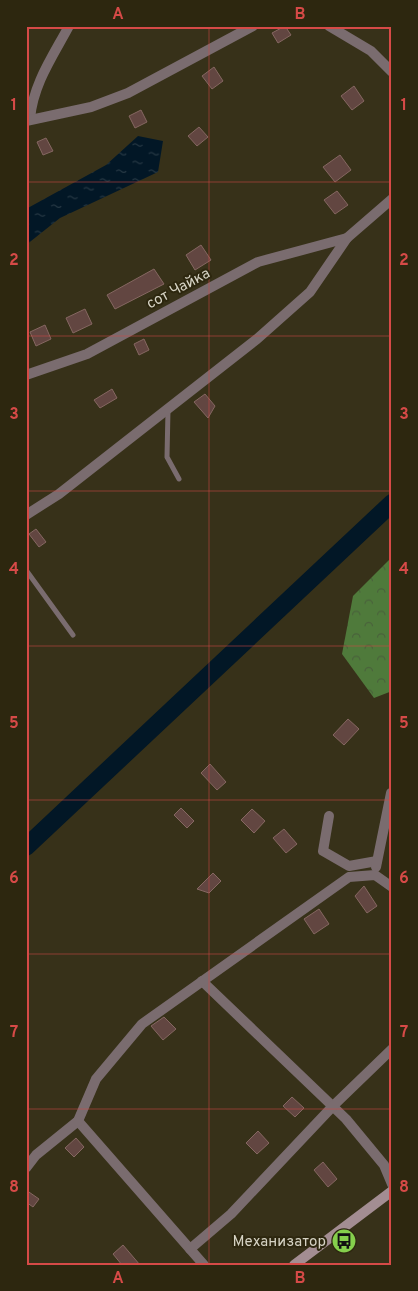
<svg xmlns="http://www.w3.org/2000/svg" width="418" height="1291" font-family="Overpass,sans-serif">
<defs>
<pattern id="forest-crowns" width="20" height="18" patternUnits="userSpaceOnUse" patternTransform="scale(1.25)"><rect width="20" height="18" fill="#4f7a3b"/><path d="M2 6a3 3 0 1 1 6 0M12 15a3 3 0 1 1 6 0" fill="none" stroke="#49623b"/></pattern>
<pattern id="water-ripples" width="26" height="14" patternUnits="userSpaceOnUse" patternTransform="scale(1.25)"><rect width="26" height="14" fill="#021726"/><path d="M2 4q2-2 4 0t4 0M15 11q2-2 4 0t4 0" fill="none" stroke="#263844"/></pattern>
</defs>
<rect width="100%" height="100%" fill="#373119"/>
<polygon fill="url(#forest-crowns)" points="392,557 392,691 374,698 342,654 353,596"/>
<polygon fill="url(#water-ripples)" points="138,136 163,141 158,172 60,218 26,245 26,209 106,165"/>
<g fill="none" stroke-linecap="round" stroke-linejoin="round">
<polyline stroke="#021726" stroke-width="18" points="26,847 392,503"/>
</g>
<g fill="#624641" stroke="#856761">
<polygon points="285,26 291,35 278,43 272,33"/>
<polygon points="214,67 223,81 212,89 202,76"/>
<polygon points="354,86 364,101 352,110 341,96"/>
<polygon points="141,110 147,122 135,128 129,116"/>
<polygon points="199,127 208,137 197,146 188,136"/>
<polygon points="46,138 53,151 43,155 37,142"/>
<polygon points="340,155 351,170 335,182 323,167"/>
<polygon points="337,191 348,205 335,214 324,200"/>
<polygon points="201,245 211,260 195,270 186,255"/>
<polygon points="154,269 164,284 115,309 107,295"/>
<polygon points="85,309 92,324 73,333 66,318"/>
<polygon points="45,325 51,339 36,346 30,332"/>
<polygon points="144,339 149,350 139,355 134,344"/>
<polygon points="112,389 117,398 100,408 94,400"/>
<polygon points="205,394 215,406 208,418 194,402"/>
<polygon points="36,529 46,542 39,547 29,534"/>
<polygon points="348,719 359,729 344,745 333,735"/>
<polygon points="210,764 226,782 217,790 201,773"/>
<polygon points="181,808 194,821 187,828 174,815"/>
<polygon points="252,809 265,821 254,833 241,820"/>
<polygon points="284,829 297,844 286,853 273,838"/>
<polygon points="213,873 221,881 209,893 197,889"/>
<polygon points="364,886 377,906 367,913 355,896"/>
<polygon points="319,909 329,924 314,934 304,919"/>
<polygon points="164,1017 176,1029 163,1040 151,1026"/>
<polygon points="292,1097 304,1108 295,1117 283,1106"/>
<polygon points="258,1131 269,1143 257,1154 246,1143"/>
<polygon points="76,1138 84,1147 74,1157 65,1148"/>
<polygon points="323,1162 337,1179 328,1187 314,1170"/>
<polygon points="26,1190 39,1199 33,1207 26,1202"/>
<polygon points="123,1245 140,1265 122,1265 113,1254"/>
</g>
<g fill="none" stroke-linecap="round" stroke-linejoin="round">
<g stroke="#7a6c6f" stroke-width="5">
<polyline points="168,410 167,457 179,479"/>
<polyline points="26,570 73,635"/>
</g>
<g stroke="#7a6c6f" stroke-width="10">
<polyline points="329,26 371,51 392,72"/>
<path d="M 30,119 C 33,84 53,56 69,26"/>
<polyline points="26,121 91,107 128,93 253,26"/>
<polyline points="26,375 87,354 258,262 347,238"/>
<polyline points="26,515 59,494 257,339 310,292 347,238 392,199"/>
<polyline points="329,816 323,851 349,866 377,861"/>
<polyline points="376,867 391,793"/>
<polyline points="202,981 346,1119 384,1165 392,1184"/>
<polyline points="78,1121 204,1265"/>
<polyline points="26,1168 36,1155 78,1121 96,1079 142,1024 349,877 375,875 392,887"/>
<polyline points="190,1249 231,1214 333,1106 392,1049"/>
</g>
<polyline stroke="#a38d92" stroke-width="10" points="294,1265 392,1191"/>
</g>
<path fill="none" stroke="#d64a47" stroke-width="1" stroke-opacity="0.55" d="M 209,26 L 209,1265M 26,182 L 392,182M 26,336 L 392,336M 26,491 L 392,491M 26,646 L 392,646M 26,800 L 392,800M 26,954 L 392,954M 26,1109 L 392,1109"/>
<defs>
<symbol id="bus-disc" viewBox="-11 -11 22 22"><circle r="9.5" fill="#85cf4c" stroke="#2d270f"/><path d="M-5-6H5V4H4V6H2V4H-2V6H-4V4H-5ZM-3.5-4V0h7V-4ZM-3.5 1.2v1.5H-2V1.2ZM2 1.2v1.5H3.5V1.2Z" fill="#111"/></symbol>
</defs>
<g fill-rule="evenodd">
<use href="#bus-disc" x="330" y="1227" width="28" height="28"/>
</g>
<g text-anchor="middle" stroke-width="4" stroke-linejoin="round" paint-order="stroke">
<g font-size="15" fill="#d6d3c4" stroke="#2d270f">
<text transform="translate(178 288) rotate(-28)" y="5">сот Чайка</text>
</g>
<g font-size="15" fill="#d6d3c4" stroke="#2d270f" text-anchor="end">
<text x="326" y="1246">Механизатор</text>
</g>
</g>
<rect width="418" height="1291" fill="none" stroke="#2d270f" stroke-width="55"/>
<rect x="28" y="28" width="362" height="1236" fill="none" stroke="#d64a47" stroke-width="2"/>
<g font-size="16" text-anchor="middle" font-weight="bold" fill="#d64a47">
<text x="118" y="19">A</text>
<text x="300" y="19">B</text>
<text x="14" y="110">1</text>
<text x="404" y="110">1</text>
<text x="14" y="265">2</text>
<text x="404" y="265">2</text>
<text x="14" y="419">3</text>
<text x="404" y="419">3</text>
<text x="14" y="574">4</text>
<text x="404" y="574">4</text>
<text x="14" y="728">5</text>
<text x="404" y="728">5</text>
<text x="14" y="883">6</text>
<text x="404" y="883">6</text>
<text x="14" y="1037">7</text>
<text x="404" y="1037">7</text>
<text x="14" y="1192">8</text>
<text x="404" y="1192">8</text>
<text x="118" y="1283">A</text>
<text x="300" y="1283">B</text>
</g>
</svg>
